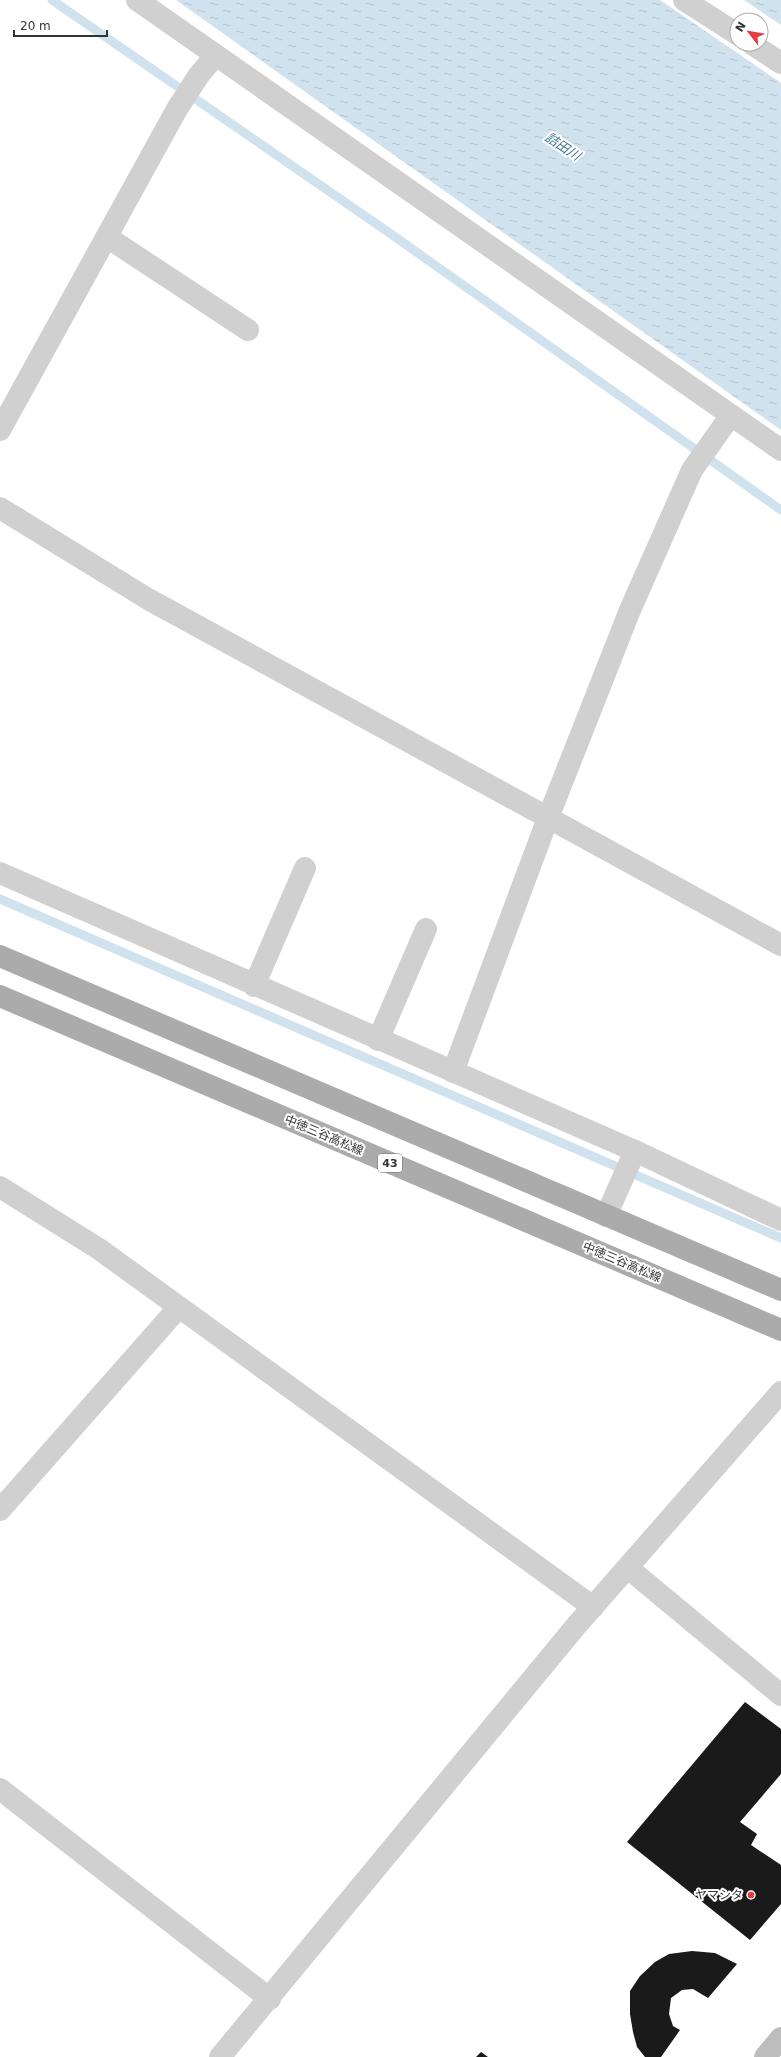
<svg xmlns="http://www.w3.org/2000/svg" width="781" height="2057" font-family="'DejaVu Sans','Noto Sans JP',sans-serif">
<defs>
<pattern id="water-ripples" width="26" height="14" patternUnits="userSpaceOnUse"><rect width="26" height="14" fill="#cfe2ee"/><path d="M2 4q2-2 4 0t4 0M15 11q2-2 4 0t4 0" fill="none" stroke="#b2c2cd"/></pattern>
</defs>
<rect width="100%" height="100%" fill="#fff"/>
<g fill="url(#water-ripples)">
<polygon points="176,0 660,0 781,83 781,430"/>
<polygon points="744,0 781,0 781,25"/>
</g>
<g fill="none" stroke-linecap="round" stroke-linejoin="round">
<g stroke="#cfe2ee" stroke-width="9">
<polyline points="52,0 391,234 781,510"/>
<polyline points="0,899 781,1238"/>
</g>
</g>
<g fill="#1a1a1a">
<polygon points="745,1702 781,1729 781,1774 740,1822 757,1834 751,1845 781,1865 781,1904 750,1940 627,1842"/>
<polygon points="692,1951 715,1953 737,1964 708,1998 693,1989 682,1990 671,1998 669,2014 673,2026 680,2030 661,2057 645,2057 637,2047 633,2032 630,2014 630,1991 640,1976 655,1962 669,1954"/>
<polygon points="481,2052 488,2057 476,2057"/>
</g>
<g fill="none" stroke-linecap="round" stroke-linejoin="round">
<g stroke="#d0d0d0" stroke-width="22">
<polyline points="137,0 781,450"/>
<polyline points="684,0 737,34"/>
<polyline points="752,44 781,63"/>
<polyline points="107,237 248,330"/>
<polyline points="0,430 177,109 199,75 215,56"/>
<polyline points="0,508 148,599 781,945"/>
<polyline points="0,873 635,1151 781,1220"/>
<polyline points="254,986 305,868"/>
<polyline points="378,1040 426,929"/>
<polyline points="453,1072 548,818 630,610 692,470 731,415"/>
<polyline points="0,1187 99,1249 593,1607"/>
<polyline points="606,1216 635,1151"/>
<polyline points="0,1510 179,1307"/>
<polyline points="628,1568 781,1695"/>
<polyline points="0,1789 270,1999"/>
<polyline points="220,2057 576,1626 781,1392"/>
</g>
<polyline stroke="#bdbdbd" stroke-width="22" points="765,2057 781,2038"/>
<g stroke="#ababab" stroke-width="22">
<polyline points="0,956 781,1290"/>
<polyline points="0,996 781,1330"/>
</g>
</g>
<circle fill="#e63946" stroke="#fff" stroke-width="1.5" cx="751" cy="1895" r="4"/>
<g text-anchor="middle" stroke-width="4" stroke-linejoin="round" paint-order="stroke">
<rect fill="#fff" stroke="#707070" stroke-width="1" x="378" y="1154" width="24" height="18" rx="3"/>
<g font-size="11" font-weight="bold" fill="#333">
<text x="390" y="1167">43</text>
</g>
<g font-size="12" fill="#333" stroke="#fff">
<text transform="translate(324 1135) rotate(23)" y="4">中徳三谷高松線</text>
<text transform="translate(622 1262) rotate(23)" y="4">中徳三谷高松線</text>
</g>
<g font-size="12" fill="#333" stroke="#fff" text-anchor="end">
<text x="743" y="1899">ヤマシタ</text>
</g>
<g font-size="13" font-style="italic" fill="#3f7597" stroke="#fff">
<text transform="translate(563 146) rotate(33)" y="5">詰田川</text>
</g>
</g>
<g transform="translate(749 32) rotate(301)"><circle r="19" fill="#ffffff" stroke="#adadad"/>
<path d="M0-3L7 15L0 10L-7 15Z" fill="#e63946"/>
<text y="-6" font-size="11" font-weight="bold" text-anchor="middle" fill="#333333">N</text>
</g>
<path d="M14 30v6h93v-6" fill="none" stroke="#333333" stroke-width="2"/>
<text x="20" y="30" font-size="12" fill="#333333" stroke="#ffffff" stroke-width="3" paint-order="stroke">20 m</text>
</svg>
